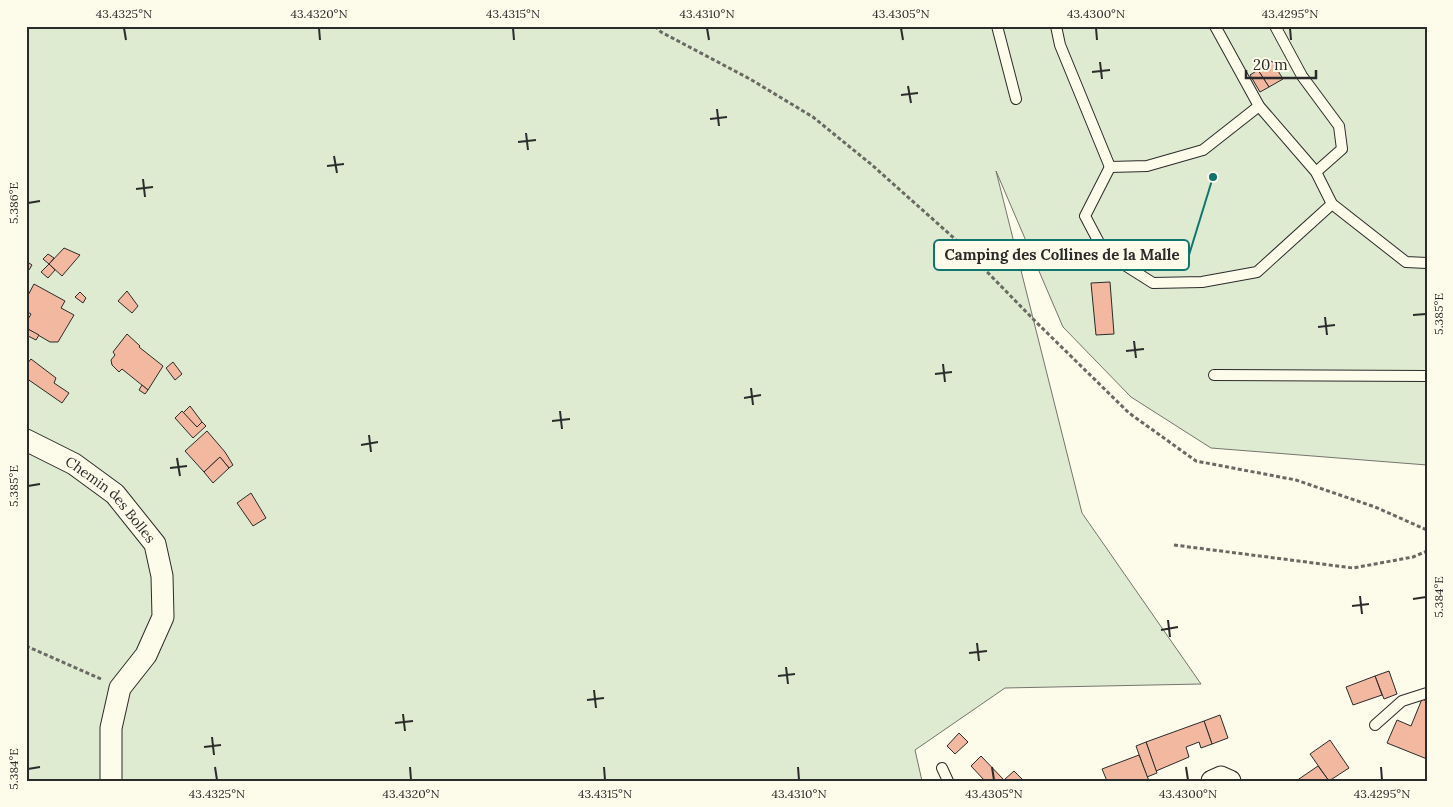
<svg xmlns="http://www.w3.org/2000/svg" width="1453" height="807" font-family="Lora,serif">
<rect width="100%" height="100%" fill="#fdfbea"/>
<polygon fill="#deebd1" stroke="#74746e" points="26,26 1427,26 1427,465 1211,448 1131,397 1063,327 996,171 1082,513 1201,684 1005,688 915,750 922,781 26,781"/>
<g fill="#f2b8a0" stroke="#2b2b2b">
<polygon points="1272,61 1283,79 1269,87 1258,70"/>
<polygon points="1258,70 1269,87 1260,92 1250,75"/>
<polygon points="64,248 80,255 62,276 49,264"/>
<polygon points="48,254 54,258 49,264 43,259"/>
<polygon points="26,261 32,265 29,270 26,268"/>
<polygon points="49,264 55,270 48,278 41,272"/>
<polygon points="1110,282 1114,334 1096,335 1091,283"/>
<polygon points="34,284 65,301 61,308 74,315 58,342 50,342 26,328 26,323 31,314 26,311 26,299"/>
<polygon points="127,291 138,306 132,313 118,301"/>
<polygon points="80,292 86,298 83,303 75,297"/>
<polygon points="26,328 39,335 36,340 26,335"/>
<polygon points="127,334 140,346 139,347 163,366 148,390 122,369 119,372 112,365 111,360 115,355 113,352"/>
<polygon points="31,359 56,378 54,383 69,393 62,403 26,378 26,365"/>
<polygon points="173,362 182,374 175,380 166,368"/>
<polygon points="142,385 148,390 145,394 139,390"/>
<polygon points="190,406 202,422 197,427 183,413"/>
<polygon points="182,411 197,427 202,422 206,426 193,438 175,418"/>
<polygon points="207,431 225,452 233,465 229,468 220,457 204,472 185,451"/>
<polygon points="220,457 229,468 213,483 204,472"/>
<polygon points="251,493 266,518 253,526 237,503"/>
<polygon points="1389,671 1397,694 1384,699 1375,676"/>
<polygon points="1375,676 1382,695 1353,705 1346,687"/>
<polygon points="1422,699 1427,701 1427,759 1387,743 1397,720 1411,726"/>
<polygon points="1220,715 1228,738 1212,744 1204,721"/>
<polygon points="1204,721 1212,744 1201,748 1199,742 1186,747 1189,757 1156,771 1146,742"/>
<polygon points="959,733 968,742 955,754 947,746"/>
<polygon points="1330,740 1349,768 1329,781 1310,754"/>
<polygon points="1146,742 1157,773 1147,777 1136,746"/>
<polygon points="1139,755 1149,781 1107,781 1102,769"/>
<polygon points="981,756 1004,780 1014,771 1024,781 985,781 971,766"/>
<polygon points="1318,766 1329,781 1296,781"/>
</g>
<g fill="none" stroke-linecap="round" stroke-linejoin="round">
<defs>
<g id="service">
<polyline points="997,26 1016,99"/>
<polyline points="1056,26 1060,45 1110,167 1147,166 1203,150 1259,106"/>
<polyline points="1215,26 1259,106 1316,172 1332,204 1406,262 1427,263"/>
<polyline points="1275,26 1302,76 1339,126 1342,149 1316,172"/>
<polyline points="1110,167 1085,216 1104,252 1153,283 1202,282 1257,272 1332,204"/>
<polyline points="1214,375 1427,376"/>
<polyline points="1375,725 1402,701 1427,693"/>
<polyline points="942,768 948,781"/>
</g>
<g id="minor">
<path id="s1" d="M 26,440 L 74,464 L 115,494 L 155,544 L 162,576 L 163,617 L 146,655 L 120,688 L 111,728 L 111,781"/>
<polyline points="1212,781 1221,777 1230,781"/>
</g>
</defs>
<use href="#service" stroke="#2b2b2b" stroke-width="12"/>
<use href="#minor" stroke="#2b2b2b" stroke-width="23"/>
<g stroke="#6a6964" stroke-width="3" stroke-dasharray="4 2.5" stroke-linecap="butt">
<polyline points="655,26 661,32 750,79 813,117 872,165 955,239 1037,323 1129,413 1196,461 1296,480 1375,507 1427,530"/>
<polyline points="1174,545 1353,568 1413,557 1427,551"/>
<polyline points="26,646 101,679"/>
</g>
<use href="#service" stroke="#fdfbea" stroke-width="10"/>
<use href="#minor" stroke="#fdfbea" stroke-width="21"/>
</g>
<path fill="none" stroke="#2b2b2b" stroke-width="2" d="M 124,28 L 126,40M 319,28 L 320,40M 513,28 L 514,40M 707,28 L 709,40M 901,28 L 903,40M 1096,28 L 1097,40M 1290,28 L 1291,40M 1100,62 L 1102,79M 1092,72 L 1110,70M 908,86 L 911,103M 901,95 L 918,93M 717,109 L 719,126M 710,119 L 727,117M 526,133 L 528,150M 518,142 L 536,140M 334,156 L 337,173M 327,166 L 344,164M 143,179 L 145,197M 136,189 L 153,187M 28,203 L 40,201M 1413,315 L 1426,314M 1325,317 L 1327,335M 1318,327 L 1335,325M 1134,341 L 1136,358M 1126,351 L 1144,349M 943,364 L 945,382M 935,374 L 952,372M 751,388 L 753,405M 744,398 L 761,395M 560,411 L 562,429M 552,421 L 570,419M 369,435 L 371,452M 361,445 L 378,442M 177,458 L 180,476M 170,468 L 187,466M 28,486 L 40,484M 1360,596 L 1362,614M 1413,599 L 1426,597M 1352,606 L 1369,604M 1168,620 L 1170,637M 1161,630 L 1178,627M 977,643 L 979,661M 969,653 L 987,651M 786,667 L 788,684M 778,676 L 795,674M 594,690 L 596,708M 587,700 L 604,698M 403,714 L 405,731M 395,723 L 413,721M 212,737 L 214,755M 204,747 L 221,745M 215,767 L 217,780M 410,767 L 411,780M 604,767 L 605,780M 798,767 L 799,780M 992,767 L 994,780M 1186,767 L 1188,780M 1381,767 L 1382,780M 28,769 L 40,767"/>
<g text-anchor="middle" stroke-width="4" stroke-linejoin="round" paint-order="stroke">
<g font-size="14" fill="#2b2b2b" stroke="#fdfbea">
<text dy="5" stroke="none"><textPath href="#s1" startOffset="105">Chemin des Bolles</textPath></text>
</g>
</g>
<path fill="none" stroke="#0f766e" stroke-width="2" d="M1213 177L1189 255"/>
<circle fill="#0f766e" stroke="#fdfbea" stroke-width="2" cx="1213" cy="177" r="5"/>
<rect fill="#fdfbea" stroke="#0f766e" stroke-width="2" x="934" y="240" width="255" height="30" rx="5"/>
<g font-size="15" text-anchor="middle" font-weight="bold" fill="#2b2b2b">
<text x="1062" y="260">Camping des Collines de la Malle</text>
</g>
<rect width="1453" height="807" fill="none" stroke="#fdfbea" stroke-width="55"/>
<path d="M1246 70v8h70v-8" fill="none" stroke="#2b2b2b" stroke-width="2.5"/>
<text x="1253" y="70" font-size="15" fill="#2b2b2b" stroke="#fdfbea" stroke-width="4" paint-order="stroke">20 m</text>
<rect x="28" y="28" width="1398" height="752" fill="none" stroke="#2b2b2b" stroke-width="2"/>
<g font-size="12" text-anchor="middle" fill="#2b2b2b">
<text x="124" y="18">43.4325°N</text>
<text x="319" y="18">43.4320°N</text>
<text x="513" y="18">43.4315°N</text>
<text x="707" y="18">43.4310°N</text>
<text x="901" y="18">43.4305°N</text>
<text x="1096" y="18">43.4300°N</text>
<text x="1290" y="18">43.4295°N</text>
<text transform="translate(14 203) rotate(-90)" y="4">5.386°E</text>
<text transform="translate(1439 314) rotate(-90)" y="4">5.385°E</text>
<text transform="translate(14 486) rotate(-90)" y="4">5.385°E</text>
<text transform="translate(1439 597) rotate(-90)" y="4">5.384°E</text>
<text transform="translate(14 769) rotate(-90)" y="4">5.384°E</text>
<text x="217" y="798">43.4325°N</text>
<text x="411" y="798">43.4320°N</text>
<text x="605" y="798">43.4315°N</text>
<text x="799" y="798">43.4310°N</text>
<text x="994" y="798">43.4305°N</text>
<text x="1188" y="798">43.4300°N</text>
<text x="1382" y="798">43.4295°N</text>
</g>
</svg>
